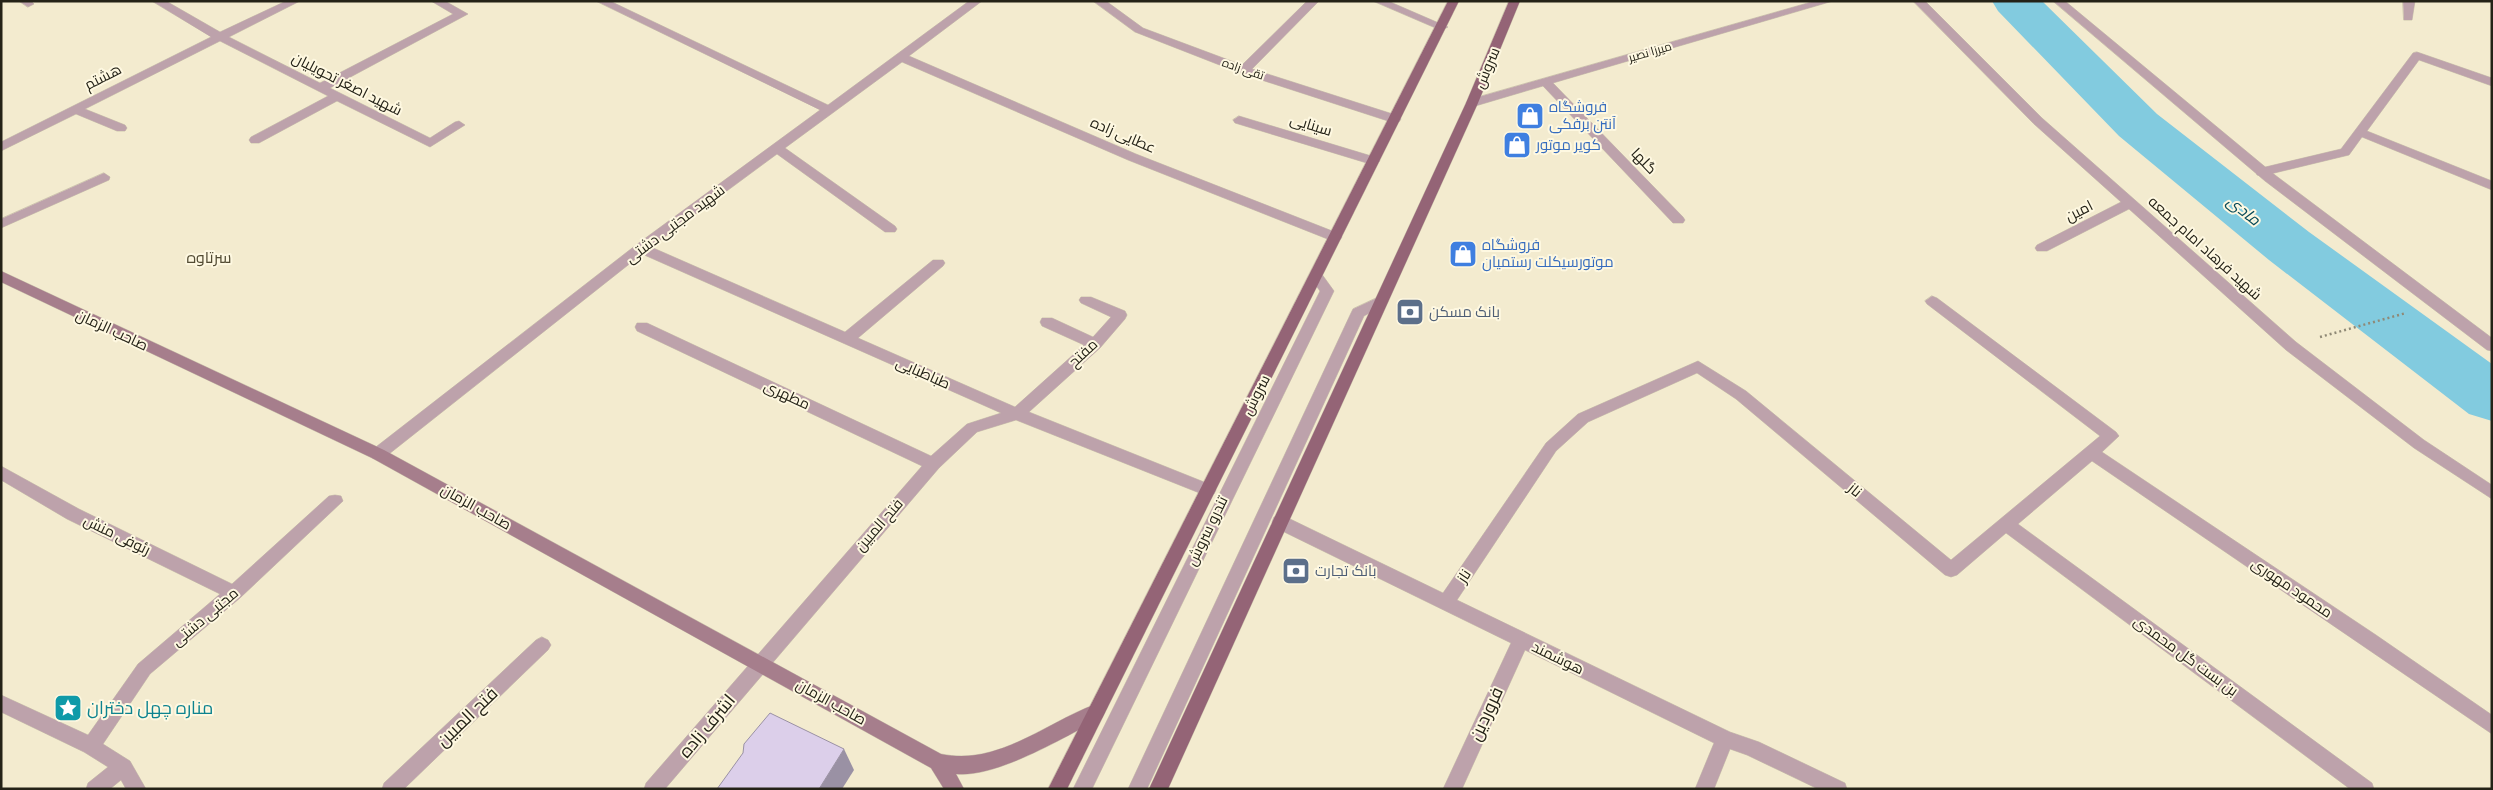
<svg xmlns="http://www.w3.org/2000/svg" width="2493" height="790" font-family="'Archivo Narrow',Cairo,sans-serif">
<rect width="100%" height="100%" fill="#f3ebcf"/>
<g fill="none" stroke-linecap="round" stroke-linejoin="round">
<polygon fill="#82cbdf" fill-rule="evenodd" points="1992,1 2042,1 2157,114 2309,232 2492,364 2492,421 2469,414 2269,260 2119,136 1998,11"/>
<defs>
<g id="lane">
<polygon points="2417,52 2492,78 2492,86 2419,60 2367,131 2492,181 2492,190 2362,137 2349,155 2262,176 2257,175 2256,172 2257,169 2341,149 2413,53"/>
<polygon points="1316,271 1321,273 1334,291 1092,789 1073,789 1320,291 1309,276"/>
<polygon points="1381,296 1388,301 1386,304 1364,316 1147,789 1128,789 1351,313 1353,309"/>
</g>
<g id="street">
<polygon points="19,1 31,1 34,4 28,7"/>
<polygon points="152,1 166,1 220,32 286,1 300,1 229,37 320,83 453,14 431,1 445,1 468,14 330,88 430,138 455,122 459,121 465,125 430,147 337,101 259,143 251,143 249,140 251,137 328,96 220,41 85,109 125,125 127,128 125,131 117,131 76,114 1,151 1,142 211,37"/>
<polygon points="596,1 610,1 828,105 969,1 982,1 909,56 1136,154 1340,234 1342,237 1340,240 1330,240 1128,160 902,62 785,148 895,226 897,229 895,232 885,232 777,154 651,247 845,332 933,260 943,260 945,263 943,266 858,338 1015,407 1084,345 1042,326 1040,322 1042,318 1052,318 1093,337 1111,317 1081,303 1079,300 1081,297 1091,297 1125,311 1127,315 1125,319 1100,348 1029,412 1214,486 1216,490 1214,494 1208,496 1202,494 1016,420 977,432 939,468 665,789 644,789 646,783 922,466 637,331 635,327 637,323 647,323 931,456 967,424 1001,413 642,254 384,458 378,460 372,458 370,454 372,450 636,245 820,110"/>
<polygon points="1093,1 1106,1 1143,28 1242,65 1307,1 1319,1 1252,69 1399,116 1401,119 1399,122 1391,122 1240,73 1135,32"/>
<polygon points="1373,1 1388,1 1448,27 1442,30 1438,29"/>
<polygon points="1815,1 1833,1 1553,83 1683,217 1685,220 1683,223 1673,223 1543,86 1472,107 1466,103 1468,100"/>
<polygon points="1913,1 1925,1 2042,118 2296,342 2424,440 2492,485 2492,499 2414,448 2286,350 2129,209 2047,251 2037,251 2035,248 2037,245 2121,202 2034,124"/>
<polygon points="2053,1 2065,1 2275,175 2492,338 2492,351 2487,350 2265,181"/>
<polygon points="2403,1 2415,1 2412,20 2404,20"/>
<polygon points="1239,116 1378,158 1380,161 1374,165 1370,164 1235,123 1233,120"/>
<polygon points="104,173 110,177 109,180 1,228 1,219"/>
<polygon points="1932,296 1937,298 2116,432 2119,436 2102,452 2376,635 2492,715 2492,734 2092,461 2018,524 2372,783 2374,789 2350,789 2006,533 1957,575 1951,577 1945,575 1736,399 1697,373 1588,422 1556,451 1457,600 1730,732 1759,742 1845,783 1847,789 1818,789 1747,755 1730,749 1714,789 1695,789 1714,743 1525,650 1462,789 1443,789 1511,643 1274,527 1272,522 1274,517 1280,515 1286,517 1443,593 1546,443 1578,414 1698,361 1746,391 1951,560 2100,436 1927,304 1925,301"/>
<polygon points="1,466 79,509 232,584 329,496 335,495 341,496 343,501 240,598 150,674 103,744 130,761 146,789 126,789 121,780 110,789 86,789 88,783 108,767 84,752 1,712 1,695 88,735 138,664 220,594 67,519 1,480"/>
<polygon points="542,637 548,640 551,645 548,650 404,789 382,789 384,783 536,640"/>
</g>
<path id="secondary" d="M 1,271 L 384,450 L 941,754 C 998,766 1045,723 1096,704 L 1102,706 L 1105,712 L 1102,718 C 1065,736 998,778 956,774 L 964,789 L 944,789 L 931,768 L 372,458 L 1,282 Z"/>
<g id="primary">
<polygon points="1448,1 1459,1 1067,789 1048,789"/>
<polygon points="1509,1 1520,1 1478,103 1168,789 1149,789 1466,103"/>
</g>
</defs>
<use href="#lane" stroke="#cec7ae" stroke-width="1"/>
<use href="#street" stroke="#cec7ae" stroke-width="1"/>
<use href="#secondary" stroke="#cec7ae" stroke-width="1"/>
<use href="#primary" stroke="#cec7ae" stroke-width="1"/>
<polyline stroke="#8f8976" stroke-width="2.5" stroke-dasharray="2 3" stroke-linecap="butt" points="2320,337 2406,313"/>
<use href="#lane" fill="#bda2ab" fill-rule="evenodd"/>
<use href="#street" fill="#bda2ab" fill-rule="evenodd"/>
<use href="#secondary" fill="#a67e8c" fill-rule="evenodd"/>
<use href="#primary" fill="#946476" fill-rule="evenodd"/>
</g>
<polygon fill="#9a91a4" points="844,749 854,770 842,789 819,789"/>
<polygon fill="#dccfea" stroke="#9a91a4" points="770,713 844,749 819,789 717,789 743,753 744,744"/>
<defs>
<symbol id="shop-square" viewBox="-11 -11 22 22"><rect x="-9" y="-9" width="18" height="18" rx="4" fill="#3f7fe0" stroke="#fef8e1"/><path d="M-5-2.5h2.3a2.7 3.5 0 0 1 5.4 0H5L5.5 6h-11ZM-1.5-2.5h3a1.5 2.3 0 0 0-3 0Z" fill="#fff"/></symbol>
<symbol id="bank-square" viewBox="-11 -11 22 22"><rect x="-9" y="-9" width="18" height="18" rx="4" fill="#5c6f8a" stroke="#fef8e1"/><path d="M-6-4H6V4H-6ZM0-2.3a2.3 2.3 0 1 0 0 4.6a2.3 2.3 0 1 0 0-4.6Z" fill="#fff"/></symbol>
<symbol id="sight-square" viewBox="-11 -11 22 22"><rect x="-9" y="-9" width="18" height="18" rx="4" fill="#0f9aa8" stroke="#fef8e1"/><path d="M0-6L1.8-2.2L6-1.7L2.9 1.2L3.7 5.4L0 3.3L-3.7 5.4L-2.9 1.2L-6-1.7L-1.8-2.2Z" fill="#fff"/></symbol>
</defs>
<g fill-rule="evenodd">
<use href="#shop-square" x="1514" y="100" width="32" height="32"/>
<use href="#shop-square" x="1501" y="129" width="32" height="32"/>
<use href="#shop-square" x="1447" y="238" width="32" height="32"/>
<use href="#bank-square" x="1394" y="296" width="32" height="32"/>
<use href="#bank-square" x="1280" y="555" width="32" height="32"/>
<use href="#sight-square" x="52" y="692" width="32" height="32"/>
</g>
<g text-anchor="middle" stroke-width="4" stroke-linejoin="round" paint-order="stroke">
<g font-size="12" fill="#242217" stroke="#fef8e1">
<text transform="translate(1650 52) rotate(-16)" y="4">میرزا نصیر</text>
<text transform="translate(1243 69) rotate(19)" y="4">تقی زاده</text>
</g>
<g font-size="15" fill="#242217" stroke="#fef8e1">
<text transform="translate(1487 68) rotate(-67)" y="5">سروش</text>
<text transform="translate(103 77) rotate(-27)" y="5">هشتم</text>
<text transform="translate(347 84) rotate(27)" y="5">شهید اصغر تحویلیان</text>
<text transform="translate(1311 125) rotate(17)" y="5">سینایی</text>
<text transform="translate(1123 135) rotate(23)" y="5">عطایی زاده</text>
<text transform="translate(1644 161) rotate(46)" y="5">گلها</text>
<text transform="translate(2079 211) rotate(-27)" y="5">امین</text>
<text transform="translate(675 224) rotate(-37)" y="5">شهید مجتبی دشتی</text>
<text transform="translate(2205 248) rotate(42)" y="5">شهید فرهاد امام جمعه</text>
<text transform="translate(112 330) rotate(25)" y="5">صاحب الزمان</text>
<text transform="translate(1083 353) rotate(-43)" y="5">مفتح</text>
<text transform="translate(923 373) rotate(24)" y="5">طباطبایی</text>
<text transform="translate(787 395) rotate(25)" y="5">مطهری</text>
<text transform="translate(1256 395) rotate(-63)" y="5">سروش</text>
<text transform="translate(1855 490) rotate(40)" y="5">ناز</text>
<text transform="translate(476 507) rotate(29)" y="5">صاحب الزمان</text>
<text transform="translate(879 525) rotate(-49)" y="5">فتح المبین</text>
<text transform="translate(1207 531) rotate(-64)" y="5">تندرو سروش</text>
<text transform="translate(117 535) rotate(26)" y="5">رئوفی منش</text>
<text transform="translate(1464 576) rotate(-56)" y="5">ناز</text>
<text transform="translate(2292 588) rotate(34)" y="5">محمود مهوری</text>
<text transform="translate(205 617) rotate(-40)" y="5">مجتبی دشتی</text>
<text transform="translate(2186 656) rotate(36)" y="5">بن بست گل محمدی</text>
<text transform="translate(1558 658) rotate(26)" y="5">هوشمند</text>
<text transform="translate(831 702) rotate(29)" y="5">صاحب الزمان</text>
</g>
<g font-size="15" fill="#366cbe" stroke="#fef8e1" text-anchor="start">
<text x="1549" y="112">فروشگاه<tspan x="1549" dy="17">آنتن برفکی</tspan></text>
<text x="1536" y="150">کویر موتور</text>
<text x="1482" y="250">فروشگاه<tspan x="1482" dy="17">موتورسیکلت رستمیان</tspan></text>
</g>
<g font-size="15" fill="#4e5e75" stroke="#fef8e1" text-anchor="start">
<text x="1429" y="317">بانک مسکن</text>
<text x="1315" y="576">بانک تجارت</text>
</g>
<g font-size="16" font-style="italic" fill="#074a58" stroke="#fef8e1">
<text transform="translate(2244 210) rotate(39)" y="6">مادی</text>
</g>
<g font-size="16" fill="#524b33" stroke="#fef8e1">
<text x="209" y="263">سرتاوه</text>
</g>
<g font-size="18" fill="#0d838f" stroke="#fef8e1" text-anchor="start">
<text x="87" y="714">مناره چهل دختران</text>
</g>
<g font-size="18" fill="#242217" stroke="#fef8e1">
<text transform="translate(1486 714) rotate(-65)" y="6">فروردین</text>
<text transform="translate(467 717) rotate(-44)" y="6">فتح المبین</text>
<text transform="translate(707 726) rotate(-50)" y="6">اشرف زاده</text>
</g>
</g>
<rect width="2493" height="790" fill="none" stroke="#242217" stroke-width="5"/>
</svg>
